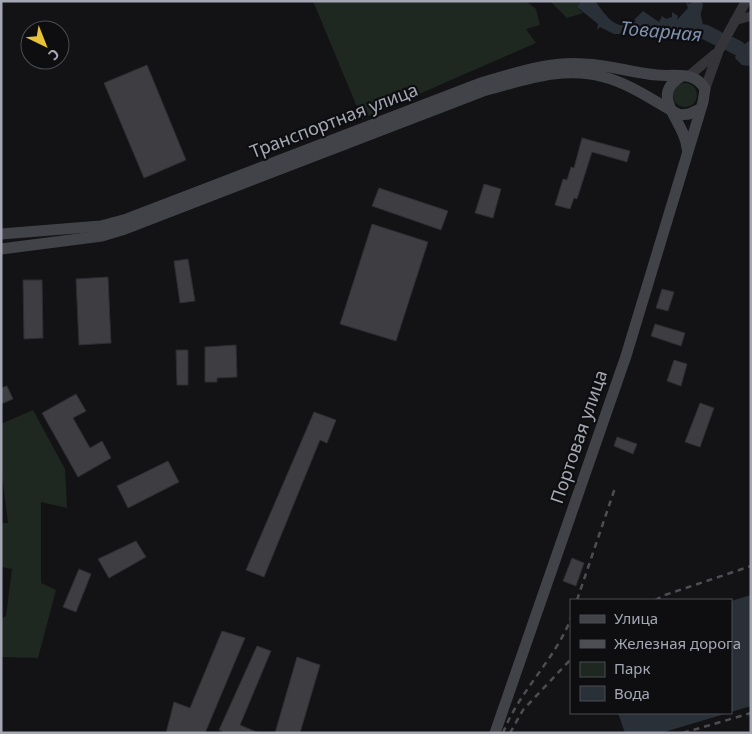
<svg xmlns="http://www.w3.org/2000/svg" width="752" height="734" font-family="'Noto Sans',sans-serif">
<rect width="100%" height="100%" fill="#131315"/>
<g fill="#1f2721">
<polygon points="313,1 526,1 536,9 540,25 526,29 536,43 362,119"/>
<polygon points="550,1 581,1 577,7 583,13 567,18"/>
<circle cx="685" cy="95" r="12"/>
<polygon points="33,410 65,469 67,508 41,502 41,583 56,590 38,658 1,657 1,619 6,616 12,569 1,567 1,523 8,523 1,466 1,424"/>
</g>
<g fill="#2a3038">
<path d="M 581,1 L 595,1 C 606,15 616,34 636,21 L 634,20 L 643,11 L 659,22 L 662,16 L 666,19 L 672,17 L 672,12 L 678,16 L 677,20 L 688,8 L 686,2 L 690,4 L 692,1 L 701,1 L 703,4 C 703,8 700,13 701,16 C 704,27 704,32 694,41 C 683,37 673,30 662,37 L 656,34 L 648,37 L 646,34 L 614,34 L 600,27 L 597,30 L 598,24 L 577,7 Z"/>
<polygon points="751,40 751,66 742,65 735,58 738,48"/>
<polygon points="751,595 751,706 731,712 731,601"/>
<polygon points="618,713 728,713 661,733 625,733"/>
</g>
<g fill="none" stroke-linecap="round" stroke-linejoin="round">
<g stroke="#2a3038" stroke-width="15">
<polyline points="683,30 705,32 717,38"/>
<polyline points="730,44 738,48"/>
</g>
</g>
<g fill="#3d3d42" stroke="#2e2d31">
<polygon points="147,65 186,160 144,178 104,83"/>
<polygon points="582,138 630,151 627,162 592,152 577,199 574,198 570,209 555,205 563,179 567,180 571,167 574,168"/>
<polygon points="484,184 501,189 493,218 475,213"/>
<polygon points="379,188 448,211 441,230 372,206"/>
<polygon points="372,224 428,242 396,341 340,324"/>
<polygon points="188,259 195,301 180,303 174,261"/>
<polygon points="108,277 111,343 79,345 76,279"/>
<polygon points="23,280 42,280 43,338 24,339"/>
<polygon points="662,289 674,292 668,311 656,308"/>
<polygon points="655,324 685,333 681,346 651,336"/>
<polygon points="236,345 237,377 217,378 217,382 205,382 205,347"/>
<polygon points="176,350 188,350 188,385 177,385"/>
<polygon points="674,360 687,364 681,386 667,381"/>
<polygon points="7,386 13,399 1,404 1,388"/>
<polygon points="76,394 86,411 73,418 90,448 102,441 111,458 78,477 42,413"/>
<polygon points="700,403 714,408 700,447 685,442"/>
<polygon points="314,412 336,420 327,443 320,440 264,577 246,570"/>
<polygon points="617,437 637,444 633,454 614,446"/>
<polygon points="168,461 179,482 128,508 117,486"/>
<polygon points="136,541 146,557 109,578 98,559"/>
<polygon points="572,558 584,563 576,586 563,581"/>
<polygon points="79,569 91,574 76,612 63,607"/>
<polygon points="222,631 245,638 208,726 205,733 166,733 174,702 190,708"/>
<polygon points="257,646 271,651 240,725 259,733 226,733 219,730"/>
<polygon points="297,657 320,665 300,733 275,733"/>
</g>
<g fill="none" stroke-linecap="round" stroke-linejoin="round">
<polyline stroke="#343439" stroke-width="9" points="734,21 751,16"/>
<g stroke="#343439" stroke-width="10">
<polyline points="690,75 715,54"/>
<polyline points="705,89 719,50 746,1"/>
</g>
<g stroke="#424349" stroke-width="11">
<path d="M 682,76 C 647,96 685,120 687,148"/>
<path d="M 1,234 L 101,226 L 127,219 L 481,83 C 515,73 549,61 585,64 C 610,65 633,73 657,75 C 676,77 694,70 705,89 L 703,102 L 626,356 L 495,733"/>
<path d="M 1,249 L 102,236 L 122,230 L 483,91 C 522,81 563,65 604,77 C 631,84 655,102 680,115 L 689,114 L 700,109"/>
</g>
<g stroke="#4d4e54" stroke-width="2.5" stroke-dasharray="6 5" stroke-linecap="butt">
<polyline points="577,600 615,488"/>
<polyline points="655,600 665,595 751,566"/>
<path d="M 503,733 C 519,691 555,660 571,618"/>
<polyline points="510,733 523,710 571,659"/>
<polyline points="683,733 751,713"/>
</g>
</g>
<g text-anchor="middle" stroke-width="4.5" stroke-linejoin="round" paint-order="stroke">
<g font-size="18" fill="#a5a8b4" stroke="#0e0e10">
<text transform="translate(334 121) rotate(-21)" y="6">Транспортная улица</text>
<text transform="translate(579 437) rotate(-71)" y="6">Портовая улица</text>
</g>
<g font-size="19" font-style="italic" fill="#7e91ae" stroke="#0e0e10">
<text transform="translate(661 31) rotate(5)" y="7">Товарная</text>
</g>
</g>
<rect width="752" height="734" fill="none" stroke="#a5a8b4" stroke-width="5"/>
<rect x="570" y="599" width="162" height="115" fill="#0e0e10" stroke="#4a4c52"/>
<rect x="580" y="615" width="25" height="8" fill="#424349" stroke="#4a4c52"/>
<text x="614" y="624" font-size="15" fill="#a5a8b4">Улица</text>
<rect x="580" y="640" width="25" height="8" fill="#4d4e54" stroke="#4a4c52"/>
<text x="614" y="649" font-size="15" fill="#a5a8b4">Железная дорога</text>
<rect x="580" y="662" width="25" height="15" fill="#1f2721" stroke="#4a4c52"/>
<text x="614" y="674" font-size="15" fill="#a5a8b4">Парк</text>
<rect x="580" y="686" width="25" height="15" fill="#2a3038" stroke="#4a4c52"/>
<text x="614" y="699" font-size="15" fill="#a5a8b4">Вода</text>
<g transform="translate(45 45) rotate(137)"><circle r="24" fill="#0e0e10" stroke="#4a4c52"/>
<path d="M0-4L9 19L0 12L-9 19Z" fill="#e8c338"/>
<text y="-8" font-size="14" font-weight="bold" text-anchor="middle" fill="#a5a8b4">С</text>
</g>
</svg>
